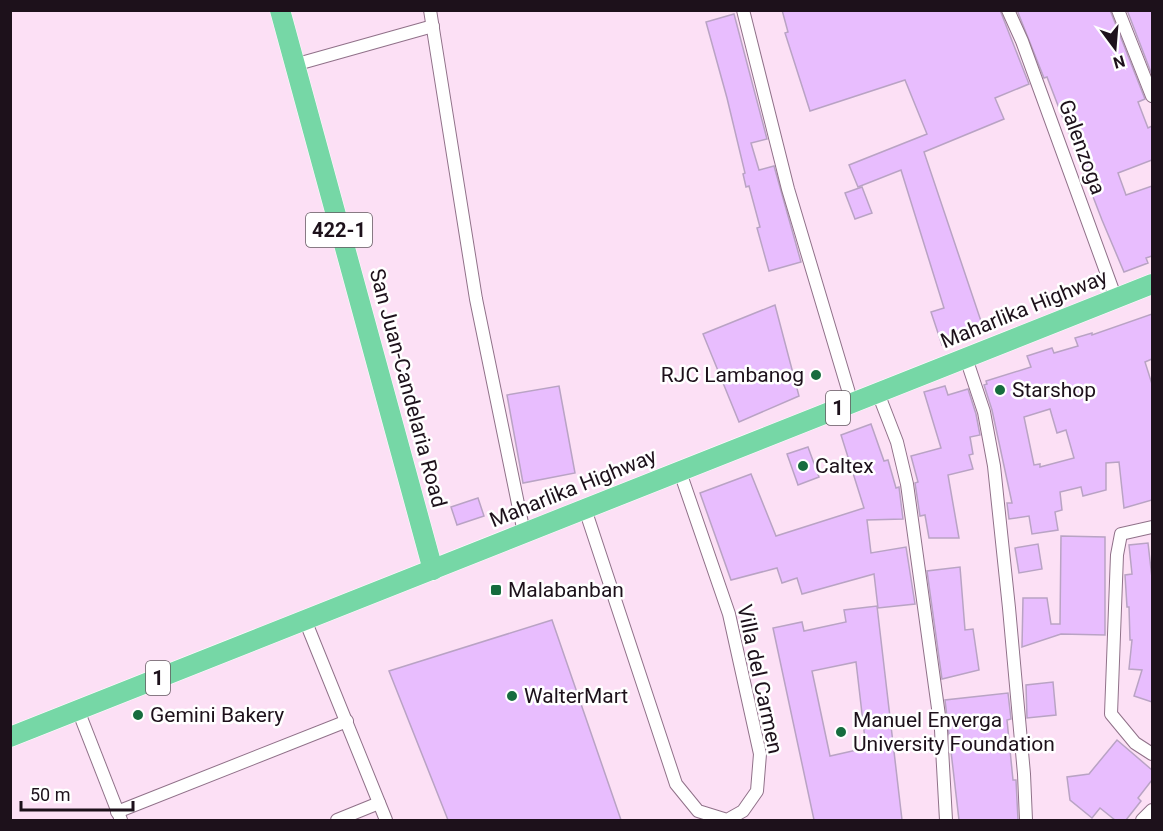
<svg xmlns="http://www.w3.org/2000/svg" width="1163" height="831" font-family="Roboto,sans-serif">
<rect width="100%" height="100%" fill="#fce0f5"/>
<g fill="#e8bdfe" stroke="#b9a3c4" stroke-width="1.5" fill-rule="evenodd">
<polygon points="782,10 1000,10 1029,84 995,98 1004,119 924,152 984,330 942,345 931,312 944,308 901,170 858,187 849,165 927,134 905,80 810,111 785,33 788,32"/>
<polygon points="1017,10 1110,10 1145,99 1138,102 1148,128 1152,126 1152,160 1118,173 1126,195 1152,186 1152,256 1146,258 1148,263 1124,272 1102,220 1047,77 1044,78"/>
<polygon points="1127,10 1152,10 1152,75"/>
<polygon points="734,14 767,139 751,143 759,170 774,166 801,262 769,271 757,228 760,227 749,186 746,187 743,174 745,173 727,98 706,22"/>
<polygon points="862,187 872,213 855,219 845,193"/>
<polygon points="775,305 799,396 739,422 703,334"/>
<path d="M 1152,314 L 1152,359 L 1145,362 L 1152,384 L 1152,500 L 1124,508 L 1119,462 L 1106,463 L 1106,490 L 1083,496 L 1081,487 L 1060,492 L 1062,510 L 1055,512 L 1058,530 L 1032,534 L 1029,516 L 1009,519 L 1007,503 L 1012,503 L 992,410 L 984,385 L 987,384 L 986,381 L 1031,367 L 1027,356 L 1052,348 L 1054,353 L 1078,346 L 1075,338 L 1092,333 L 1092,335 ZM 1050,409 L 1057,433 L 1066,430 L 1074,458 L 1040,467 L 1040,464 L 1034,465 L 1024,417 Z"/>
<polygon points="559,386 575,473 523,483 507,395"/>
<polygon points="945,386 948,395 968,389 976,414 980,435 970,437 973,454 969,455 973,469 948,475 959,538 929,538 925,515 920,516 915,483 918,482 911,456 941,448 924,392"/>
<polygon points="871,424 884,461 888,460 896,488 899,487 903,519 867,520 871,553 906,547 915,604 878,608 874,574 802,594 797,578 782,583 777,568 731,580 700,493 751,474 776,536 864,508 841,435"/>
<polygon points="808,447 819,477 798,485 787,454"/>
<polygon points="478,498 484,516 457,525 451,507"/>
<polygon points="1061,536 1105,537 1105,635 1061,634 1022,647 1023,598 1047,598 1051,624 1060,624"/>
<polygon points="1148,543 1152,578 1152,702 1134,696 1142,670 1129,669 1132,640 1130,640 1129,607 1127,607 1125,575 1132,574 1129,545"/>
<polygon points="1038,544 1042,569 1019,573 1015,548"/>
<polygon points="960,567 965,630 973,629 979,670 942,679 927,571"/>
<path d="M 877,606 L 902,820 L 814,820 L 773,628 L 802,622 L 804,631 L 846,622 L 844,610 ZM 856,662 L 866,748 L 830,756 L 812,671 Z"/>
<polygon points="552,620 621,820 448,820 389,671"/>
<polygon points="1053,682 1056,715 1027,718 1026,685"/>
<polygon points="1008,693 1011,719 1007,720 1013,780 1016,780 1018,820 959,820 945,700"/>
<polygon points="1117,740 1152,770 1152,780 1138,798 1141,801 1126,820 1115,820 1100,808 1092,818 1070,800 1067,777 1089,774"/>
</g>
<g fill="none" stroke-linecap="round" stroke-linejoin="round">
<defs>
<g id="minor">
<polyline points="430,10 476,299 524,533"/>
<polyline points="743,10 788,189 852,403"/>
<polyline points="1008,10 1022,41 1116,299"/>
<polyline points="1118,10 1152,96"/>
<polyline points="294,65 433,26"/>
<polyline points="966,358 984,412 994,466 1009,608 1024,774 1026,820"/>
<polyline points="878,393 897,442 907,484 941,730 946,820"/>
<polyline points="585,509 676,784 698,811 727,820 743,811 757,791 760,754 729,614 680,472"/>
<polyline points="1152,527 1121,534 1117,555 1111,714 1135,743 1152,754"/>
<polyline points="305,620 386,820"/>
<polyline points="78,710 121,820"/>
<polyline points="117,812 347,721"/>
<polyline points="337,820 379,803"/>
<polyline points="1142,820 1152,810"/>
</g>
<g id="primary">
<polyline points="280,10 433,570"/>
<polyline points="10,737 1152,284"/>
</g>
</defs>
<use href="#minor" stroke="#907189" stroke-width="14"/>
<use href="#primary" stroke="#fff" stroke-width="21"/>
<use href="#minor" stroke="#fff" stroke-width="12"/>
<use href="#primary" stroke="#76d7a6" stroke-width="20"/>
</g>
<g fill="#166c3e" stroke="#fff" stroke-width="2">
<circle cx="816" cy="375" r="6"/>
<circle cx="1000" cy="390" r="6"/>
<circle cx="803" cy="466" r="6"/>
<rect x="490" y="584" width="12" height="12" rx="3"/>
<circle cx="512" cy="696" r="6"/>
<circle cx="138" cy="715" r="6"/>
<circle cx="841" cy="732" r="6"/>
</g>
<g text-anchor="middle" stroke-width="5" stroke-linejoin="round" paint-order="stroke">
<g fill="#fff" stroke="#61585f" stroke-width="1.5">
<rect x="306" y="213" width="66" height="34" rx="4.5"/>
<rect x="826" y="391" width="24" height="34" rx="4.5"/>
<rect x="146" y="661" width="24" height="34" rx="4.5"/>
</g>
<g font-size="20" font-weight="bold" fill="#1d111b">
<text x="339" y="237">422-1</text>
<text x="838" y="415">1</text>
<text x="158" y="685">1</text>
</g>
<g font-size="21" fill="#1d111b" stroke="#fff">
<text transform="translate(1082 147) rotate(70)" y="7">Galenzoga</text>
<text transform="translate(1024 309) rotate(-22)" y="7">Maharlika Highway</text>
<text transform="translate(408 388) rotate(75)" y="7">San Juan-Candelaria Road</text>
<text transform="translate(573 488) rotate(-22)" y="7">Maharlika Highway</text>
<text transform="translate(760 679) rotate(78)" y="7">Villa del Carmen</text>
</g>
<g font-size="21" fill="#1d111b" stroke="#fff" text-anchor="start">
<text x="804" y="382" text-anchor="end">RJC Lambanog</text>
<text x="1012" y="397">Starshop</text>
<text x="815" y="473">Caltex</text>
<text x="508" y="597">Malabanban</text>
<text x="524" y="703">WalterMart</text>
<text x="150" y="722">Gemini Bakery</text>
<text x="853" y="727">Manuel Enverga<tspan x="853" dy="24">University Foundation</tspan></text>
</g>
</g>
<rect width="1163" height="831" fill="none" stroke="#1d111b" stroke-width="24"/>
<g transform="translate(1115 48) rotate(164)" stroke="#ffffff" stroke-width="4.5" paint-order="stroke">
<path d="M0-4.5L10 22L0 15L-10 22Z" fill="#1d111b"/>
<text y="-9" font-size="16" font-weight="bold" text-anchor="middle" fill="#1d111b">N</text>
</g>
<path d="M21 801v9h112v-9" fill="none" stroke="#1d111b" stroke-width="3"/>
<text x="30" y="801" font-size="18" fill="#1d111b" stroke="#ffffff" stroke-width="4.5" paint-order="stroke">50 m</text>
</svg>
